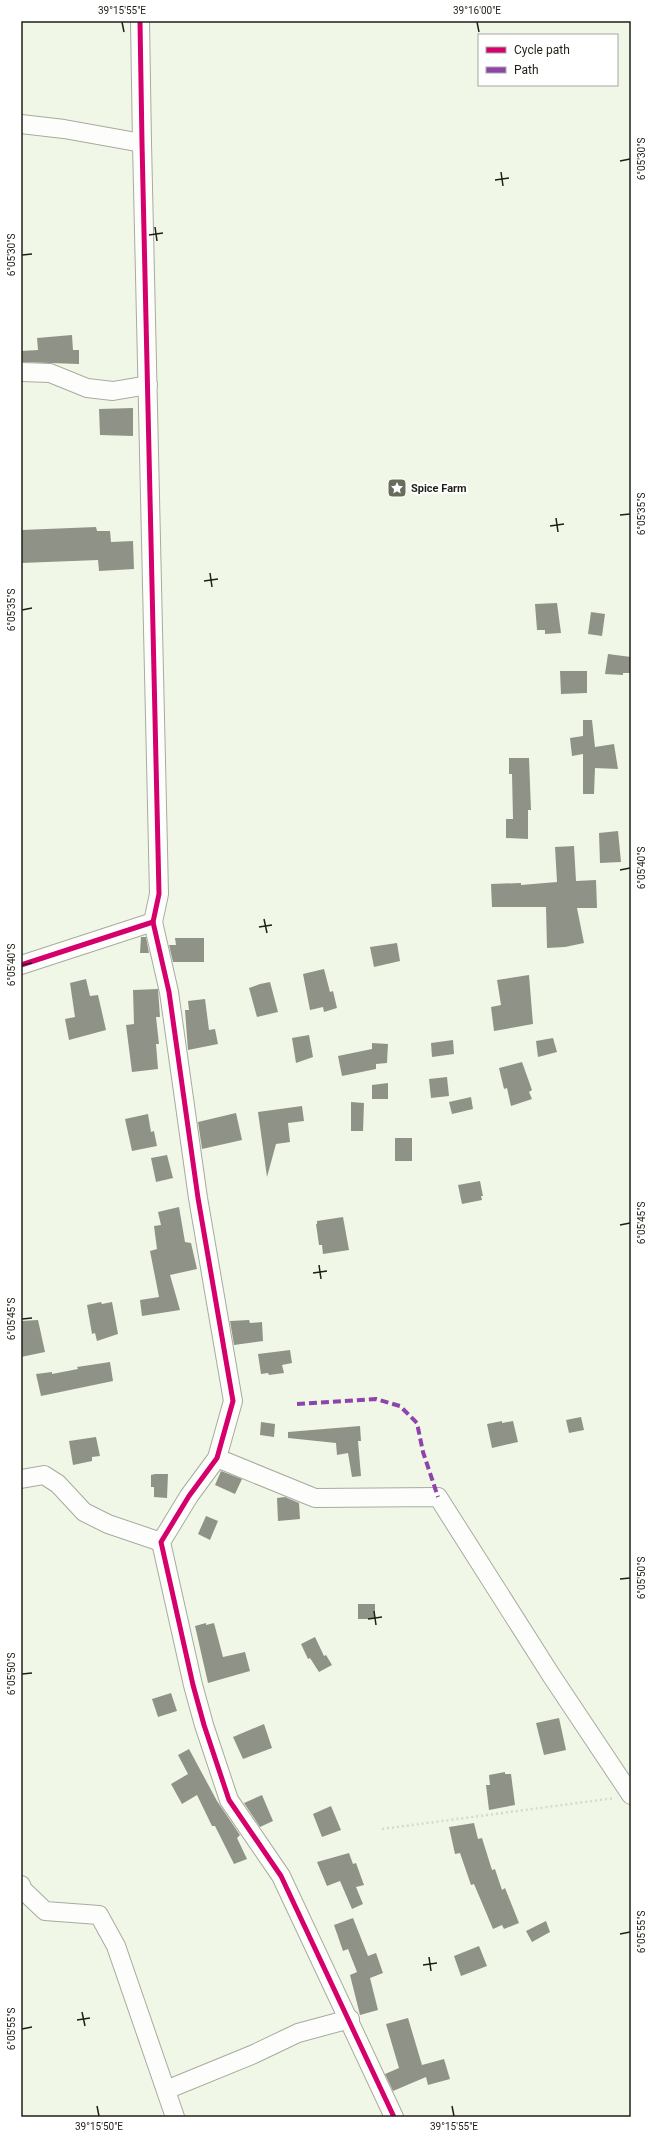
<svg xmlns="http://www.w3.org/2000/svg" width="652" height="2138" font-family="Roboto,sans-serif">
<rect width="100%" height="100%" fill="#f1f7e6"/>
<g fill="#8f9387">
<polygon points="72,335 73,350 79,350 79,364 21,362 21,351 38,350 37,338"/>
<polygon points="133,408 133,436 100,435 99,409"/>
<polygon points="96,527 97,531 110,531 111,542 133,541 134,569 99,571 98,560 21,563 21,530"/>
<polygon points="557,603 561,633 545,634 545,630 537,630 535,604"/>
<polygon points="591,612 605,614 602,636 588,634"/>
<polygon points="608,654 631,657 631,673 623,673 623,675 605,674"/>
<polygon points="560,671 587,671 587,693 561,694"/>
<polygon points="583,720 592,720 595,747 614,744 618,769 595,768 594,794 583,794 583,754 572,756 570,738 583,736"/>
<polygon points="509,758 529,758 531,810 528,810 528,839 506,838 506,819 513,819 512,774 509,774"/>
<polygon points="618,831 621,862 600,863 599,833"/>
<polygon points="574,846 576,881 596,880 597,908 577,908 584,943 565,947 547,948 546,907 492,907 491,884 521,883 521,885 557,882 555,847"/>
<polygon points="141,937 146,937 149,953 140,953"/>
<polygon points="175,938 204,938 204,962 173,962 169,945 176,945"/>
<polygon points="397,943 400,961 374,967 370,947"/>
<polygon points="324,969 330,992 333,991 337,1008 324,1012 323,1007 310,1010 303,974"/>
<polygon points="529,975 533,1024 494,1031 491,1007 501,1005 497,980"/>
<polygon points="86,979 90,996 98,995 106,1030 69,1040 65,1019 75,1017 70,983"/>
<polygon points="270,982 278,1012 257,1017 249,988 260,984"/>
<polygon points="158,989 160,1017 156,1017 159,1044 156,1044 158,1069 132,1072 126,1025 134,1024 133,990"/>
<polygon points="205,999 209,1030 215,1029 218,1044 188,1050 185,1010 189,1010 188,1001"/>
<polygon points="309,1035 313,1057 296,1063 292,1038"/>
<polygon points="553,1038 557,1052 538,1057 536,1041"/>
<polygon points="453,1040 454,1054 432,1057 431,1043"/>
<polygon points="372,1043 388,1044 387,1063 376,1064 376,1069 342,1076 338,1056 372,1049"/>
<polygon points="522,1062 532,1090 529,1092 532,1099 511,1106 507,1088 504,1089 499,1068"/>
<polygon points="447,1077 449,1096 431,1098 429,1079"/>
<polygon points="388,1083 388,1099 372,1099 372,1085"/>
<polygon points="471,1097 473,1109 452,1114 449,1102"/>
<polygon points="351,1102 364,1103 363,1131 351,1131"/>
<polygon points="302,1106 304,1121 288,1123 290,1142 276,1144 267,1177 258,1112"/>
<polygon points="236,1113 242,1140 202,1149 198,1122"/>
<polygon points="148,1114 151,1132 154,1131 157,1146 132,1151 125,1119"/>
<rect x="395" y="1138" width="17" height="23"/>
<polygon points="167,1155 173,1178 156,1182 151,1158"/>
<polygon points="480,1181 483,1196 481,1196 482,1200 462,1204 458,1185"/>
<polygon points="179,1207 185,1242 191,1243 197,1269 170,1275 180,1310 142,1316 140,1300 159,1297 150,1251 157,1249 154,1226 161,1225 158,1212"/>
<polygon points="343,1217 349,1250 323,1254 322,1245 319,1245 316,1224 317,1224 317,1221"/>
<polygon points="101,1302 102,1304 112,1302 118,1334 97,1341 95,1333 92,1334 87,1305"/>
<polygon points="38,1320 45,1352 21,1357 21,1321"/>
<polygon points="249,1320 250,1323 262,1322 263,1341 234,1345 230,1321"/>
<polygon points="290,1350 292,1363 282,1365 284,1373 269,1375 268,1373 261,1374 258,1354"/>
<polygon points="110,1362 113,1381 41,1396 36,1374 52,1372 52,1374 78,1369 77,1367"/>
<polygon points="581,1417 584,1430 569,1433 566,1420"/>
<polygon points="502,1421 502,1423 513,1421 518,1442 492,1448 487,1424"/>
<polygon points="261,1422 275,1424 274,1437 260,1435"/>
<polygon points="360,1426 361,1441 358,1441 361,1476 352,1477 348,1453 337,1455 336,1443 288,1438 288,1432"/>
<polygon points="96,1437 100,1456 92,1457 92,1461 73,1465 69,1441"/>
<polygon points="221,1471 242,1479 235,1494 215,1485"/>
<polygon points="155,1474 168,1474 167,1498 154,1497 154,1487 151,1487 151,1475"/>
<polygon points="285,1497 299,1503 300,1519 278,1521 277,1498"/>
<polygon points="206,1516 218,1521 210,1540 198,1534"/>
<rect x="358" y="1604" width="17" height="15"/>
<polygon points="206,1623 206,1625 214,1623 223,1657 245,1652 250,1671 208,1683 195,1626"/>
<polygon points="315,1637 324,1656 326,1655 332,1665 319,1672 310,1658 308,1659 301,1644"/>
<polygon points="171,1693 177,1711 158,1717 152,1699"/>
<polygon points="559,1718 566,1750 544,1755 536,1723"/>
<polygon points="264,1724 272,1748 243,1759 233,1737"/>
<polygon points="189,1749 217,1801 240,1835 237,1838 247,1859 234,1864 215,1826 212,1826 197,1795 182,1804 171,1784 188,1774 178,1755"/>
<polygon points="505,1772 505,1774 511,1774 515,1805 489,1810 486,1785 490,1785 489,1775"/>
<polygon points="262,1795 273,1821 260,1827 244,1803"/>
<polygon points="331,1806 341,1830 322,1837 313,1814"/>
<polygon points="474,1823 478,1839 482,1838 492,1870 495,1869 502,1890 505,1888 519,1923 504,1929 502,1925 493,1929 474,1884 471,1885 460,1853 455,1854 449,1827"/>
<polygon points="349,1853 353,1864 356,1863 364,1885 356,1887 363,1904 352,1909 340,1881 327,1886 317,1862"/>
<polygon points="353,1918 368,1956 376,1953 383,1973 370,1978 378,2010 360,2015 350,1975 357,1972 348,1949 343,1951 334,1925"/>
<polygon points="546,1921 550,1932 532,1942 526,1931"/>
<polygon points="479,1946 487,1966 461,1976 454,1956"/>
<polygon points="408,2018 422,2065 444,2059 450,2079 428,2085 426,2077 393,2091 385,2074 399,2068 386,2024"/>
</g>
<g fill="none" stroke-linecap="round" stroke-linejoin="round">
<defs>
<g id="minor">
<polyline points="21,124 64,129 142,143"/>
<polyline points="21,372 50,373 87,388 113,391 148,385"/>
<polyline points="153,922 169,992 198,1198 233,1401 217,1458 189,1496 161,1542 193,1685 204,1725 229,1800 281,1876 394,2117"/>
<polyline points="21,965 153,922 159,894 142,143 140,21"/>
<polyline points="217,1458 315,1498 438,1497 551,1675 631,1795"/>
<polyline points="21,1479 44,1475 58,1484 84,1512 108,1524 161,1542"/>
<polyline points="21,1885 23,1890 45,1911 99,1915 116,1946 175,2117"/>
<polyline points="166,2090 254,2054 298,2033 350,2019"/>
</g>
</defs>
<use href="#minor" stroke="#a7ab9e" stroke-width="20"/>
<polyline stroke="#d6d8d2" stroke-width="2.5" stroke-dasharray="2 3" stroke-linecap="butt" points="382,1829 615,1798"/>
<use href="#minor" stroke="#fdfefb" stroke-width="18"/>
<polyline stroke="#8e44ad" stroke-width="4" stroke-dasharray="8 4" stroke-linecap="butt" points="297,1404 376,1399 400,1406 417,1423 423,1452 438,1497"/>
<defs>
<g id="cycleway">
<polyline points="153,922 169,992 198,1198 233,1401 217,1458 189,1496 161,1542 193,1685 204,1725 229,1800 281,1876 394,2117"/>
<polyline points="21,965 153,922 159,894 142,143 140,21"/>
</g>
</defs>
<use href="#cycleway" stroke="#fff" stroke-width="8"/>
<use href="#cycleway" stroke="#d6006c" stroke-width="5"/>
</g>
<path fill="none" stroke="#1e2116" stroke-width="1.5" d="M 122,22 L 124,32M 477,22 L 479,32M 620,161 L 630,159M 501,172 L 503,186M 495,180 L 509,178M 155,227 L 157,241M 149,235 L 163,233M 22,255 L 32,254M 620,515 L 630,514M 556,518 L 558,532M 550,526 L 564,524M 210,573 L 212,587M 204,581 L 218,579M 22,610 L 32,608M 620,870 L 630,868M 264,919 L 267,933M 259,927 L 272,925M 22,965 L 32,963M 620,1225 L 630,1223M 319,1265 L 321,1279M 313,1273 L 327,1271M 22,1319 L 32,1318M 620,1579 L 630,1578M 374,1611 L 376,1625M 368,1619 L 382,1617M 22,1674 L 32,1673M 620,1934 L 630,1932M 429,1957 L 431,1971M 423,1965 L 437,1963M 82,2012 L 85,2026M 77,2020 L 90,2018M 22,2029 L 32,2027M 97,2106 L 99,2116M 452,2106 L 454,2116"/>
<defs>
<symbol id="sight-square" viewBox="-11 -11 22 22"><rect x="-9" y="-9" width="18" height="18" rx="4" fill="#686c5f" stroke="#fff"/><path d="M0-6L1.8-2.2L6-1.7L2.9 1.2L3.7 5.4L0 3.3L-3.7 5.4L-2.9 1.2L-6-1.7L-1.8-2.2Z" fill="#fff"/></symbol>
</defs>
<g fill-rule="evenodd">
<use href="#sight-square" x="386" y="477" width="22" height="22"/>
</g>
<g text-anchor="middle" stroke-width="4" stroke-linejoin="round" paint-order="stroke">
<g font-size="11" font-weight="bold" fill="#1e2116" stroke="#fff" text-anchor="start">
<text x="411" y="492">Spice Farm</text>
</g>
</g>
<rect width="652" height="2138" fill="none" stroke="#ffffff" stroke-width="44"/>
<rect x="478" y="34" width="140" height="52" fill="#ffffff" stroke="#a5a6a2"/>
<rect x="486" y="47" width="20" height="6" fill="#d6006c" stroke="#a5a6a2"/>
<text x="514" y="54" font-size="12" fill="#1e2116">Cycle path</text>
<rect x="486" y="67" width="20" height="6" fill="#8e44ad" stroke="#a5a6a2"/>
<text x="514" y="74" font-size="12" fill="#1e2116">Path</text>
<rect x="22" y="22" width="608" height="2094" fill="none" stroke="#1e2116" stroke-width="1.5"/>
<g font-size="10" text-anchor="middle" fill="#1e2116">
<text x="122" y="14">39°15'55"E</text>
<text x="477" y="14">39°16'00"E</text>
<text transform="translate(641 159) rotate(-90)" y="4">6°05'30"S</text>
<text transform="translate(11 255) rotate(-90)" y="4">6°05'30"S</text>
<text transform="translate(641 514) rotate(-90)" y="4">6°05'35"S</text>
<text transform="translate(11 610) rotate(-90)" y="4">6°05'35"S</text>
<text transform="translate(641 868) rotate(-90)" y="4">6°05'40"S</text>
<text transform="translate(11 965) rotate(-90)" y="4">6°05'40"S</text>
<text transform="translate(641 1223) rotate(-90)" y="4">6°05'45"S</text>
<text transform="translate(11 1319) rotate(-90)" y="4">6°05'45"S</text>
<text transform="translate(641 1578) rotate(-90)" y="4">6°05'50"S</text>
<text transform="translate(11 1674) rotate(-90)" y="4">6°05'50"S</text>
<text transform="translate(641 1932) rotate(-90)" y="4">6°05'55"S</text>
<text transform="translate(11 2029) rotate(-90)" y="4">6°05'55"S</text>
<text x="99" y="2130">39°15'50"E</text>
<text x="454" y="2130">39°15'55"E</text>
</g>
</svg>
